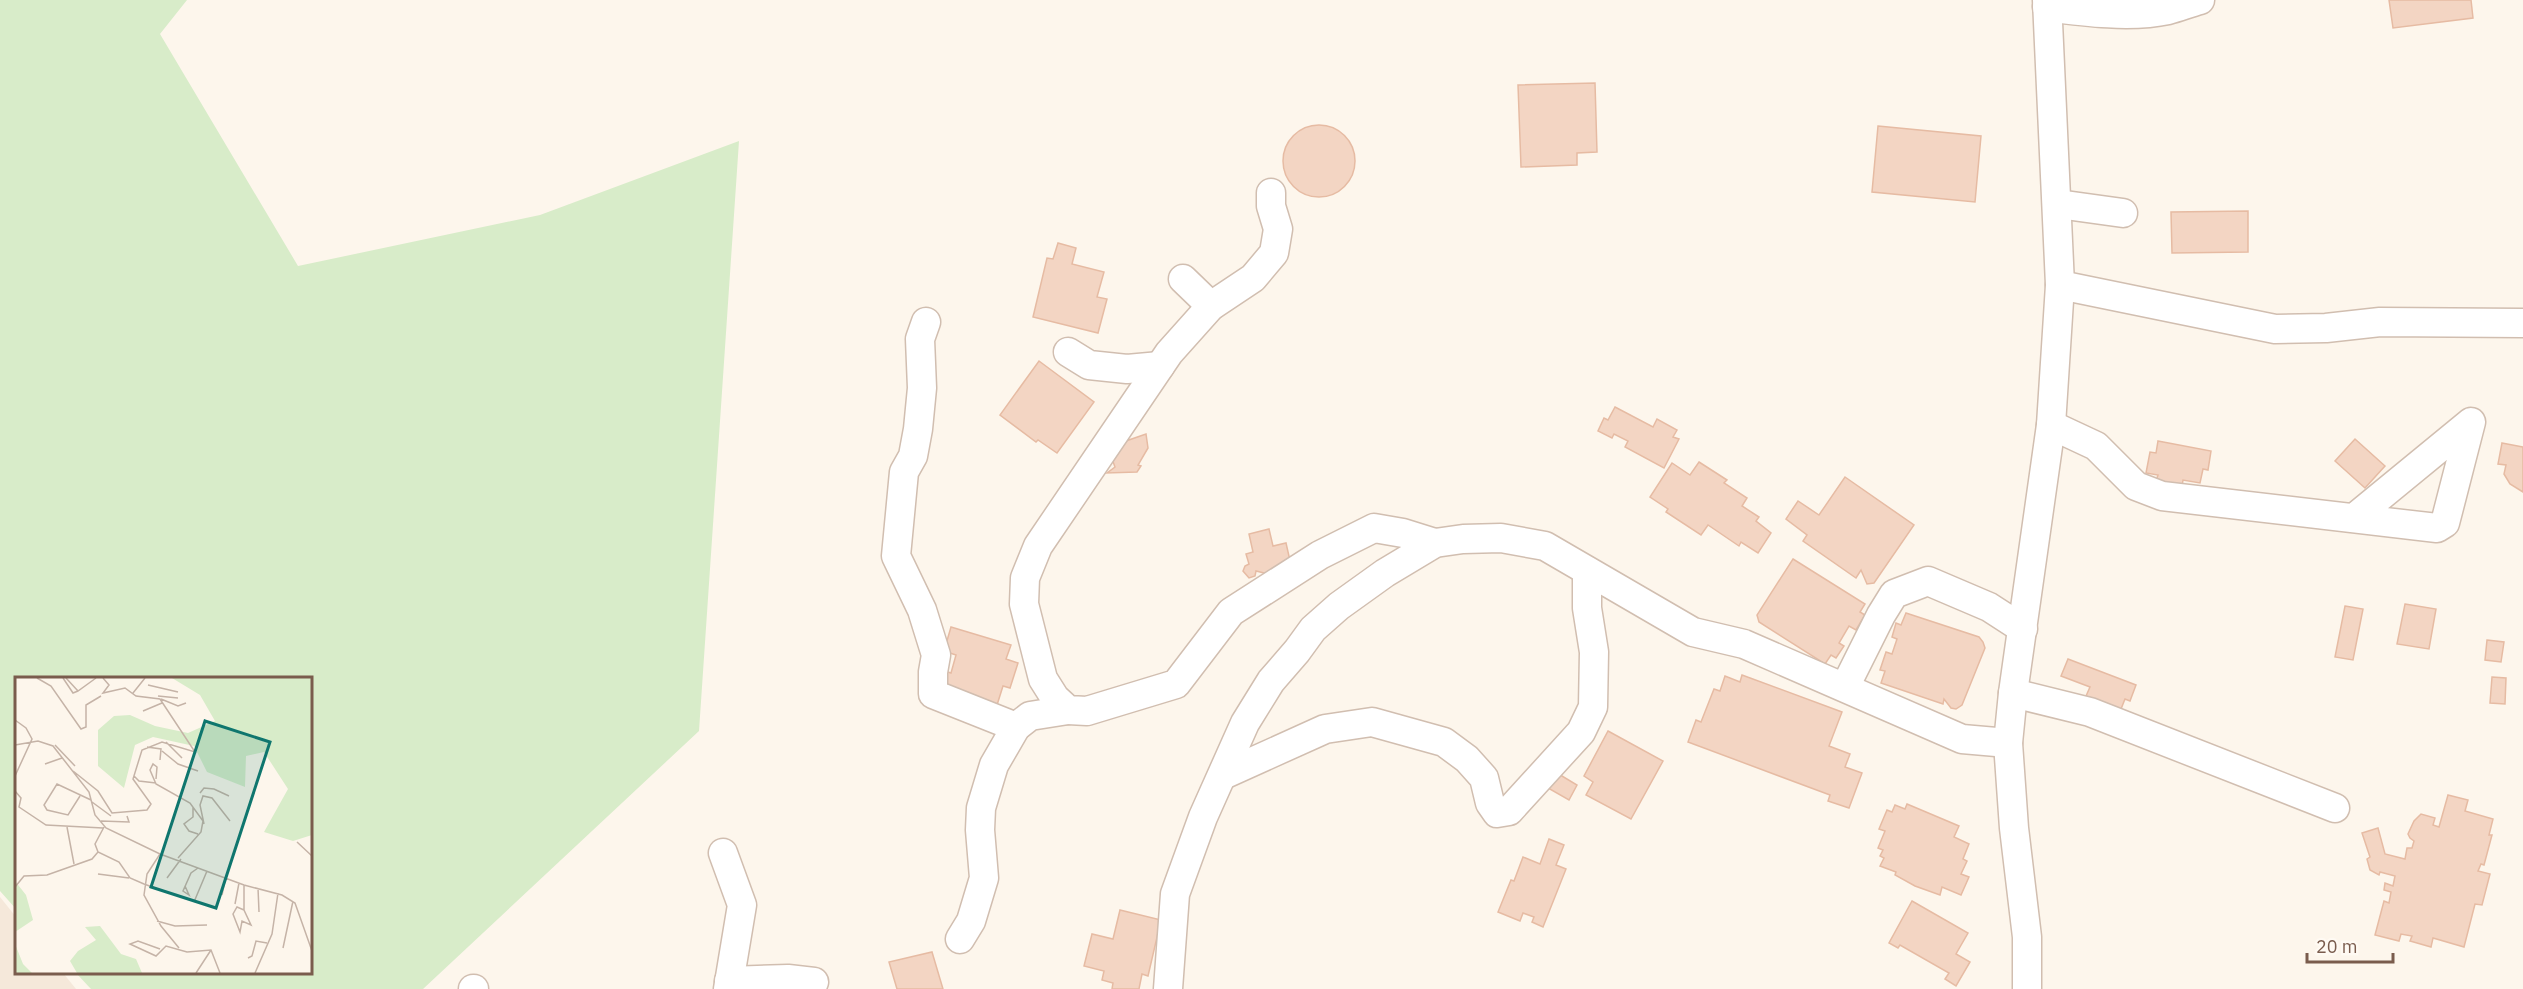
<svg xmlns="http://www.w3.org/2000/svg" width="2523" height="989" font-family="'IBM Plex Sans',sans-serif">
<rect width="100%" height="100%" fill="#fdf6ec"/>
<polygon fill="#f5e8da" points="0,897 16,917 16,972 63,973 76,989 0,989"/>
<polygon fill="#d8ecc9" points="0,0 187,0 160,34 298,266 540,215 739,141 699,731 423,989 91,989 76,973 310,972 310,678 16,678 16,909 0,891"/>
<g fill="#f3d5c3" stroke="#e6bba3" stroke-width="1.5">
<polygon points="2389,0 2471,0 2473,18 2393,28"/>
<polygon points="1595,83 1597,152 1577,153 1577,165 1521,167 1518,85"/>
<circle cx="1319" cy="161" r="36"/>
<polygon points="1878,126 1981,136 1975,202 1872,192"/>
<polygon points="2248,211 2248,252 2172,253 2171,212"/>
<polygon points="1058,243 1076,248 1072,264 1104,272 1097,297 1107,299 1098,333 1033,317 1047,258 1053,259"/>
<polygon points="1039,361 1094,402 1057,453 1038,440 1036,442 1000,415"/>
<polygon points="1615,407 1653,427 1657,419 1677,430 1673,437 1679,439 1664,468 1625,447 1628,441 1614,434 1612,438 1598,431 1604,418 1608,420"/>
<polygon points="1146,434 1148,448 1138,465 1141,466 1137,472 1107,473 1115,467 1112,459 1126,441"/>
<polygon points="2355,439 2385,466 2365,488 2335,461"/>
<polygon points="2158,441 2211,451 2208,470 2203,469 2200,483 2183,480 2182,486 2156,481 2158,475 2146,473 2150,452 2156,453"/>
<polygon points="2502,443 2523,447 2523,492 2510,484 2504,474 2506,465 2498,464"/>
<polygon points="1699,462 1727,480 1724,483 1747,498 1742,506 1759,517 1756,521 1771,533 1758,553 1741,542 1739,546 1708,525 1701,535 1666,512 1668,509 1650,497 1672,463 1690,475"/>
<polygon points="1845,477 1914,525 1874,583 1867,584 1861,570 1856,578 1803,541 1807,535 1786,519 1798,501 1819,515"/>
<polygon points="1269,529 1273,546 1286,543 1291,565 1268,574 1256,571 1255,576 1249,578 1243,571 1245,566 1249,564 1246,554 1253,552 1249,534"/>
<polygon points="1793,559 1865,604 1860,612 1865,615 1856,630 1849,626 1839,643 1844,646 1836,658 1831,655 1825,664 1759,622 1757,615"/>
<polygon points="2405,604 2436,609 2429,649 2397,644"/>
<polygon points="2345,606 2363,609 2353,660 2335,657"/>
<polygon points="1906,613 1979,637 1983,642 1985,648 1983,653 1962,705 1956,709 1951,708 1944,699 1943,704 1881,683 1885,671 1880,670 1886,652 1892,654 1897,639 1892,637 1896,623 1901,625"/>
<polygon points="951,627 1011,645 1006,659 1018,663 1010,688 1003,686 997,705 936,686 941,670 951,673 956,655 944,651"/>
<polygon points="2487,640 2504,642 2501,662 2485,660"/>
<polygon points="2068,659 2136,685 2130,701 2125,699 2121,709 2086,696 2090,687 2061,676"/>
<polygon points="1742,675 1842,712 1829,746 1850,754 1845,767 1862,773 1849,808 1828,801 1830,795 1688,742 1696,720 1701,722 1714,689 1720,691 1725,676 1740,682"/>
<polygon points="2492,677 2506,678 2505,704 2490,703"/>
<polygon points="1608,731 1663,761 1631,819 1586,795 1593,782 1584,776"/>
<polygon points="1557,773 1577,785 1569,800 1548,788"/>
<polygon points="2448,795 2468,800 2465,811 2493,819 2489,835 2492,835 2484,865 2481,864 2478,871 2490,874 2482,905 2475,904 2464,947 2433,938 2431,947 2410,941 2412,936 2401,934 2399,941 2375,935 2384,901 2389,903 2391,892 2384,890 2385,883 2393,886 2395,876 2380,872 2379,875 2370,870 2367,859 2370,857 2362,833 2378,828 2385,854 2405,859 2407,848 2412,848 2414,841 2410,838 2408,834 2414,821 2421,814 2435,818 2433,825 2439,827"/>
<polygon points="1907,804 1959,826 1954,837 1969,844 1963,859 1967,861 1961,874 1969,877 1961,895 1942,887 1940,895 1915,886 1895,875 1896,872 1880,866 1884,858 1880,856 1883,850 1878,848 1885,831 1879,829 1887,810 1892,812 1895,805 1905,809"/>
<polygon points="1549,839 1564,845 1556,865 1566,869 1543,927 1532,922 1534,917 1523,913 1520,921 1498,912 1511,880 1514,881 1523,857 1540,864"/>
<polygon points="1912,901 1968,933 1956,954 1970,962 1956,986 1945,979 1949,973 1900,945 1898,948 1889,943"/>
<polygon points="1120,910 1161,920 1148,976 1142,974 1139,989 1112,989 1113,983 1102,980 1104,971 1084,966 1092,934 1113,939"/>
<polygon points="932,952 943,989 897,989 889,962"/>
</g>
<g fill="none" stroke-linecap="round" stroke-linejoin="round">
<defs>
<g id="minor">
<path d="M 2047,7 C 2085,12 2131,18 2168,10 C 2179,7 2189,3 2200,0"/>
<polyline points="1271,193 1271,206 1278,229 1274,253 1253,278 1211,306 1169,353 1038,546 1025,578 1024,604 1043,679 1055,698 1068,710 1087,711 1176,684 1231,612 1320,555 1374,528 1403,533 1435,543"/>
<polyline points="2058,204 2123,213"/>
<polyline points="1183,279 1211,306"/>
<polyline points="2060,285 2275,329 2326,328 2380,322 2523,323"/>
<polyline points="926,322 920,339 922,388 918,429 913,456 904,472 896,556 922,610 936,655 933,672 933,694 1016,727"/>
<polyline points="1068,352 1089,365 1127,369 1160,366"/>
<polyline points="2051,425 2096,446 2136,486 2162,496 2437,528 2445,523 2471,422 2354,518"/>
<polyline points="1845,687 1881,615 1894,594 1928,581 1989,607 2023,629"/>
<polyline points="2013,693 2090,712 2335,808"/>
<polyline points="1223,775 1325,729 1372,722 1444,742 1467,759 1484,778 1490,803 1497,813 1509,811 1581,732 1593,707 1594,652 1587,608 1587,571"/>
<polyline points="723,853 742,905 728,989"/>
<polyline points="960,939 971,921 984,878 980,830 981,808 994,765 1016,727 1030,716 1068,710"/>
<polyline points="729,981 788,979 814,982"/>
<polyline points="473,989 474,989"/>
<polyline points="1168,989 1175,894 1203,817 1245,723 1271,681 1297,651 1313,629 1339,606 1385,573 1435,543 1463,539 1501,538 1545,546 1693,632 1744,644 1962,739 2008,743"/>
<polyline points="2027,989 2027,937 2014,828 2008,743 2013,693 2051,425 2060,285 2047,0"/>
</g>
</defs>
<use href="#minor" stroke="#d1beb0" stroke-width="31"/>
<use href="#minor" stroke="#fff" stroke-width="28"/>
</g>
<g transform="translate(15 677)">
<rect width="297" height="297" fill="#fdf6ec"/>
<path d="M 157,1 L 297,1 L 297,158 L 278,164 L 249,155 L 273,112 L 249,75 L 231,79 L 230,110 L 192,95 L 179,69 L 138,60 L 120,68 L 109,111 L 83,89 L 83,53 L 99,39 L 115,38 L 140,49 L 173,56 L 200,44 L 185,18 ZM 0,204 L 11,218 L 18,243 L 0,255 ZM 85,249 L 106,277 L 121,282 L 127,296 L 62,296 L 55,284 L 63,274 L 81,263 L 70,250 ZM 0,267 L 8,287 L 17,296 L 0,296 Z" fill="#d8ecc9"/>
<path fill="none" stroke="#c5b3a7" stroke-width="1.5" d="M 22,1 L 36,9 L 66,52 L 71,50 L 71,28 L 86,19M 48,1 L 58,16 L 63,14M 51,1 L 63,14 L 81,1M 133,8 L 163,15M 118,16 L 130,1M 143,19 L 163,21M 146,22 L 163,29 L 171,26M 128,34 L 147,26M 0,43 L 11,51 L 17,62 L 0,99M 151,65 L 167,81M 0,68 L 23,64 L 38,69 L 74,115 L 80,138 L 91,151 L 145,177 L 229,208 L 267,218 L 280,226 L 297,274M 40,68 L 60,89M 132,70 L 146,72 L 145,83M 147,74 L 163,87 L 183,94M 30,87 L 47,81M 58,94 L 83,114 L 97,136 L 132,133 L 136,127 L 118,102 L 127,73 L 147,65 L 180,75 L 145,22 L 121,19 L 110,11 L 88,16 L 94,8 L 88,1M 119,99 L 124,104 L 141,106M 141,102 L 142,90 L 138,87 L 135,93 L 141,107 L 175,126 L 188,144 L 186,155 L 163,181M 0,114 L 6,121 L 4,130 L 31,148 L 88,151M 185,116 L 189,111 L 199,112 L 214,119M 65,119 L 53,138 L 32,133 L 29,128 L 42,107 L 76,123M 77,125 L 96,139M 178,130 L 178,140 L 169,147 L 174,154 L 183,157M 86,144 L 114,145 L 112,139M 189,147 L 185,128 L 188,119 L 197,121 L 215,144M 52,150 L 59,187M 89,150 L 80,167 L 83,175 L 104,185 L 115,201 L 129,207M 282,165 L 297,179M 145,177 L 132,197 L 129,218 L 146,249 L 164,271M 83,197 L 114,201M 152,201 L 166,182M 129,207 L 154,216M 170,209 L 174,218 L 168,214 L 176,196 L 183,191M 0,210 L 9,199 L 32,198 L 77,182 L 83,175M 243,211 L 244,235M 207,218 L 211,199M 179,225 L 192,194M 220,227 L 224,206M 229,233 L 222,230 L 218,237 L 225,255 L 227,244 L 236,248 L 229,233 L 229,208M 142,244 L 160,249 L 192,248M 268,271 L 278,224M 145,272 L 123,264 L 115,267 L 141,279 L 151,269 L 172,275 L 196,273 L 205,296M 233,281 L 237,279 L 241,264 L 252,266M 181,296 L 196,273M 240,296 L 257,257 L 263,216"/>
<path fill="#0f766e" fill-opacity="0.15" stroke="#0f766e" stroke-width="3" d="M 190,44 L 255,65 L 201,231 L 136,210 Z"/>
<rect width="297" height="297" fill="none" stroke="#7a5c4d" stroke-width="3"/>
</g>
<path d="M2307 953v9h86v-9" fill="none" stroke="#7a5c4d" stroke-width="3"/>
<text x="2316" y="953" font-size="18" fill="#7a5c4d" stroke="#fffaf3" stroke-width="4.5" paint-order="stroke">20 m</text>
</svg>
